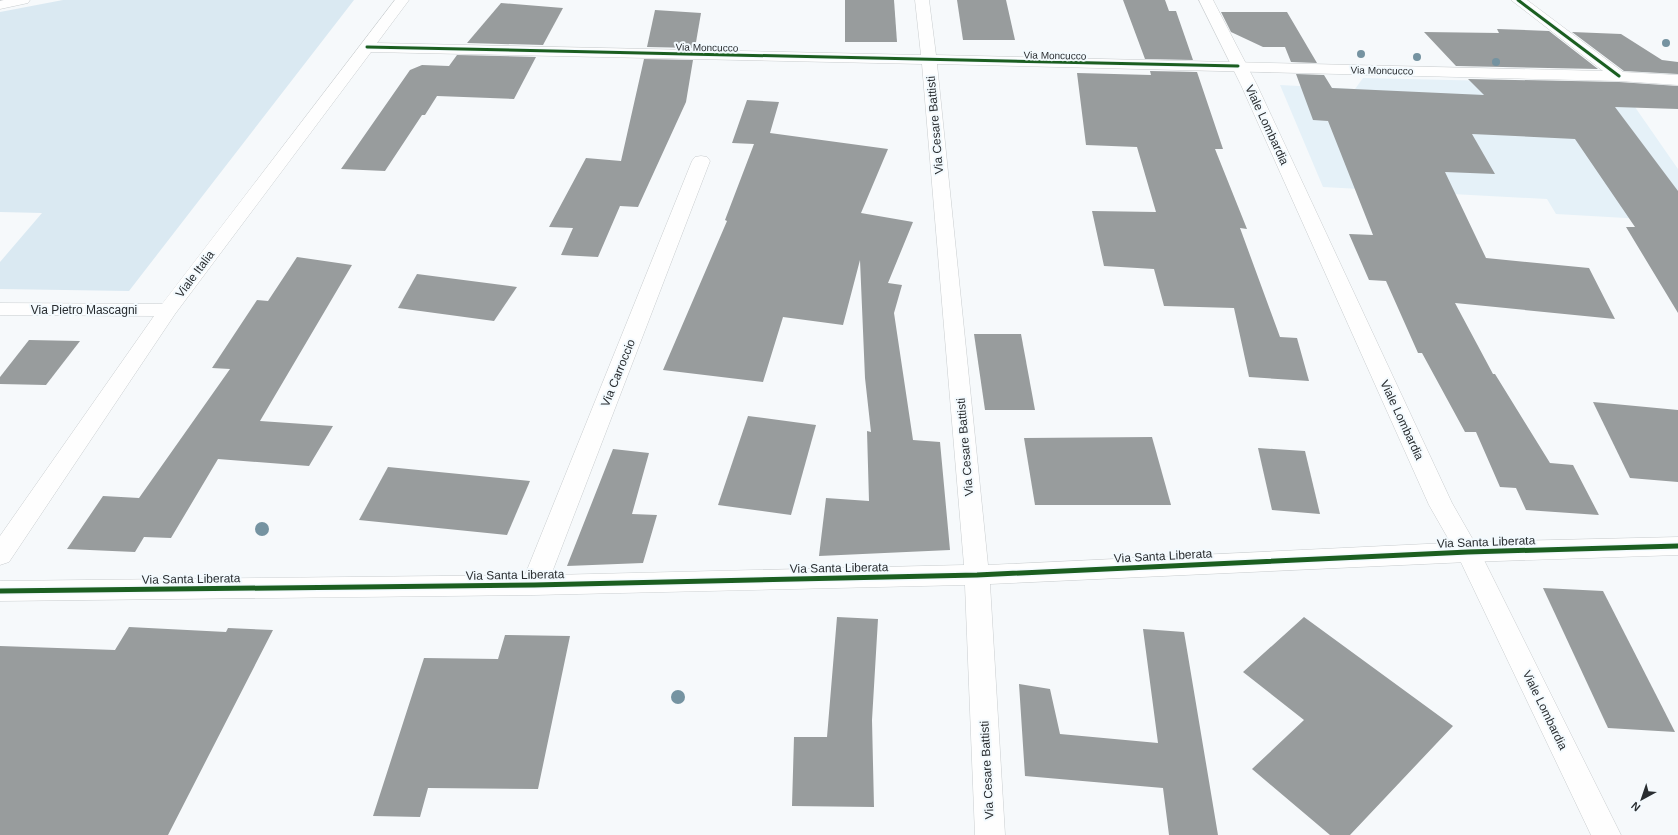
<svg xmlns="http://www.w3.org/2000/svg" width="1678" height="835" font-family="Helvetica,sans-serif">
<rect width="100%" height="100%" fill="#f6f9fb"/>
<polygon fill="#e5f1f8" points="1363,78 1619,84 1678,169 1678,221 1556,214 1547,199 1323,187 1280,85 1355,89"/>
<polygon fill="#dae9f2" points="63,0 354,0 129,291 0,289 0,262 42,213 0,212 0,12"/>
<g fill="#989c9d">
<polygon points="845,0 894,0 897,42 845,42"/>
<polygon points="957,0 1006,0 1015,40 963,40"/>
<polygon points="1123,0 1165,0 1169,11 1176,11 1193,60 1145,59"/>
<polygon points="501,3 563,8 543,45 467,43"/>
<polygon points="655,10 701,13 695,48 647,47"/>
<polygon points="1221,12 1287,12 1317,63 1291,62 1285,47 1263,47 1231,32"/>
<polygon points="1497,29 1549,31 1598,69 1456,66 1424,32 1499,33"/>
<polygon points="1572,32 1621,34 1662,60 1678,62 1678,74 1624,71"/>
<polygon points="457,55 536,57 514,99 437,96 425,115 422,115 385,171 341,169 410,70 422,65 449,66"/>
<polygon points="644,59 693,60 686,102 638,207 620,206 598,257 561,255 573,228 549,227 586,158 621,161"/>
<polygon points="1150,71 1197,72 1223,149 1215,149 1247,229 1240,228 1280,337 1297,338 1309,381 1249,377 1234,308 1164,306 1154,269 1104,266 1092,211 1156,212 1137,147 1086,145 1077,73 1151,75"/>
<polygon points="1296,74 1324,75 1332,88 1484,95 1468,79 1619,82 1678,86 1678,109 1615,107 1678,191 1678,313 1626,227 1635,227 1575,139 1472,134 1495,174 1445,172 1486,258 1589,268 1615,319 1455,303 1493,374 1495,374 1550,463 1573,465 1599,515 1526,510 1516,488 1500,487 1476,432 1465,432 1422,353 1418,353 1386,281 1369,280 1349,234 1373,235 1328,121 1313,120"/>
<polygon points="747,100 779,102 770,133 888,149 861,213 913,222 888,283 902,285 894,313 913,440 940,442 950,550 819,556 826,498 869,501 867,431 871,432 865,378 860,260 843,325 783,317 763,382 663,370 727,221 725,220 754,144 732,143"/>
<polygon points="297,257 352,265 260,421 333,426 309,466 218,459 171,538 144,537 135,552 67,549 103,496 139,498 230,369 212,368 257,300 268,301"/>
<polygon points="417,274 517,287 494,321 398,308"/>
<polygon points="974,334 1021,334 1035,410 985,410"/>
<polygon points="29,340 80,341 46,385 0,384 0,377"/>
<polygon points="1593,402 1678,410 1678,482 1630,478"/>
<polygon points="748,416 816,425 791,515 718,505"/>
<polygon points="1152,437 1171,505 1035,505 1024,438"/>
<polygon points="1258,448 1305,451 1320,514 1272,510"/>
<polygon points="613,449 649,453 632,514 657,515 643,563 567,566"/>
<polygon points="388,467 530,481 507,535 359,520"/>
<polygon points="1543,588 1603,591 1675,732 1608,728"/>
<polygon points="837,617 878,619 872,720 874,807 792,806 794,737 827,737"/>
<polygon points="1304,617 1453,726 1350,835 1330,835 1252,769 1304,720 1243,672"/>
<polygon points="129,627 226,632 228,628 273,630 168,835 0,835 0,646 115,650"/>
<polygon points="1143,629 1184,632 1218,835 1169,835 1163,788 1025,776 1019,684 1050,689 1060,734 1158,743"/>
<polygon points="505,635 570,636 538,789 428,788 420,817 373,816 424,658 498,659"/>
</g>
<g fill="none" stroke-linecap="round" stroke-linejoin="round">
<defs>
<g id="minor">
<polygon points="4,0 30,0 28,3 0,9 0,1"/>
<polygon points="395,0 409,0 377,43 921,55 915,0 929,0 936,55 1603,71 1511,0 1527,0 1623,72 1678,75 1678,85 1619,81 937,64 988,565 1468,542 1678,537 1678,555 1468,562 990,584 1005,835 975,835 965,585 534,595 0,601 0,581 525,575 692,161 695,157 701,156 707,157 710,161 551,575 964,565 922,64 371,52 175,314 9,562 0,565 0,536 154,316 0,315 0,303 162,304"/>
</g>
<polygon id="tertiary" points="1199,0 1213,0 1257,85 1452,503 1480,552 1621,835 1591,835 1457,554 1429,505 1241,85"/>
</defs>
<use href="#minor" stroke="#c9cdcf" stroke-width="1"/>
<use href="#tertiary" stroke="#c9cdcf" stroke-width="1"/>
<use href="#minor" fill="#fefefe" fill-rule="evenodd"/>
<use href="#tertiary" fill="#fefefe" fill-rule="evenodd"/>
<defs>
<g id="cycleway-far1">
<polyline points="1518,0 1619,76"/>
<polyline points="367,47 1238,66"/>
</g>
<polyline id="cycleway" points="0,591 534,585 977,575 1468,552 1678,546"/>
</defs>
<use href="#cycleway-far1" stroke="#f3fafe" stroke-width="5"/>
<use href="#cycleway" stroke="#f3fafe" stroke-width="8"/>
<use href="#cycleway-far1" stroke="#1b5e20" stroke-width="3"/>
<use href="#cycleway" stroke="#1b5e20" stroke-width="5"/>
</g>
<g fill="#7593a1">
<circle cx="1666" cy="43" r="4"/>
<circle cx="1361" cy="54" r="4"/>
<circle cx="1417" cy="57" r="4"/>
<circle cx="1496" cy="62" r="4"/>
<circle cx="262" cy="529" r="7"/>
<circle cx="678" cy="697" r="7"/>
</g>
<g text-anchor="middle" stroke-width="4" stroke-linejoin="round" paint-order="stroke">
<g font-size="10" fill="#292d30" stroke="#f3fafe">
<text transform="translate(707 47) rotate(1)" y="4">Via Moncucco</text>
<text transform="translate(1055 55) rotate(1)" y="4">Via Moncucco</text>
<text transform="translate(1382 70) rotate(1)" y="4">Via Moncucco</text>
</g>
<g font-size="12" fill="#292d30" stroke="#f3fafe">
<text transform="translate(935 125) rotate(-95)" y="4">Via Cesare Battisti</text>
<text transform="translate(1267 125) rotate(65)" y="4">Viale Lombardia</text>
<text transform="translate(195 274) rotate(-53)" y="4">Viale Italia</text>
<text x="84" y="314">Via Pietro Mascagni</text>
<text transform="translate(618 373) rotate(-68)" y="4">Via Carroccio</text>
<text transform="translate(1402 420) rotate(65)" y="4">Viale Lombardia</text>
<text transform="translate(965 447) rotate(-95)" y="4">Via Cesare Battisti</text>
<text transform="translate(1486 542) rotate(-2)" y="4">Via Santa Liberata</text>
<text transform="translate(1163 556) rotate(-3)" y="4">Via Santa Liberata</text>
<text transform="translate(839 568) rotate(-1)" y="4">Via Santa Liberata</text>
<text transform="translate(515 575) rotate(-1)" y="4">Via Santa Liberata</text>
<text transform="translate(191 579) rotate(-1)" y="4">Via Santa Liberata</text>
<text transform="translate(1545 710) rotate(64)" y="4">Viale Lombardia</text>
<text transform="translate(987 770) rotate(-93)" y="4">Via Cesare Battisti</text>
</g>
</g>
<g transform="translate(1642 799) rotate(220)" stroke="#f3fafe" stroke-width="3" paint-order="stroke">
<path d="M0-3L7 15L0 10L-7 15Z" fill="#292d30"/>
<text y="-6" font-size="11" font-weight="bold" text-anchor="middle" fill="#292d30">N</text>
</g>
</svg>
